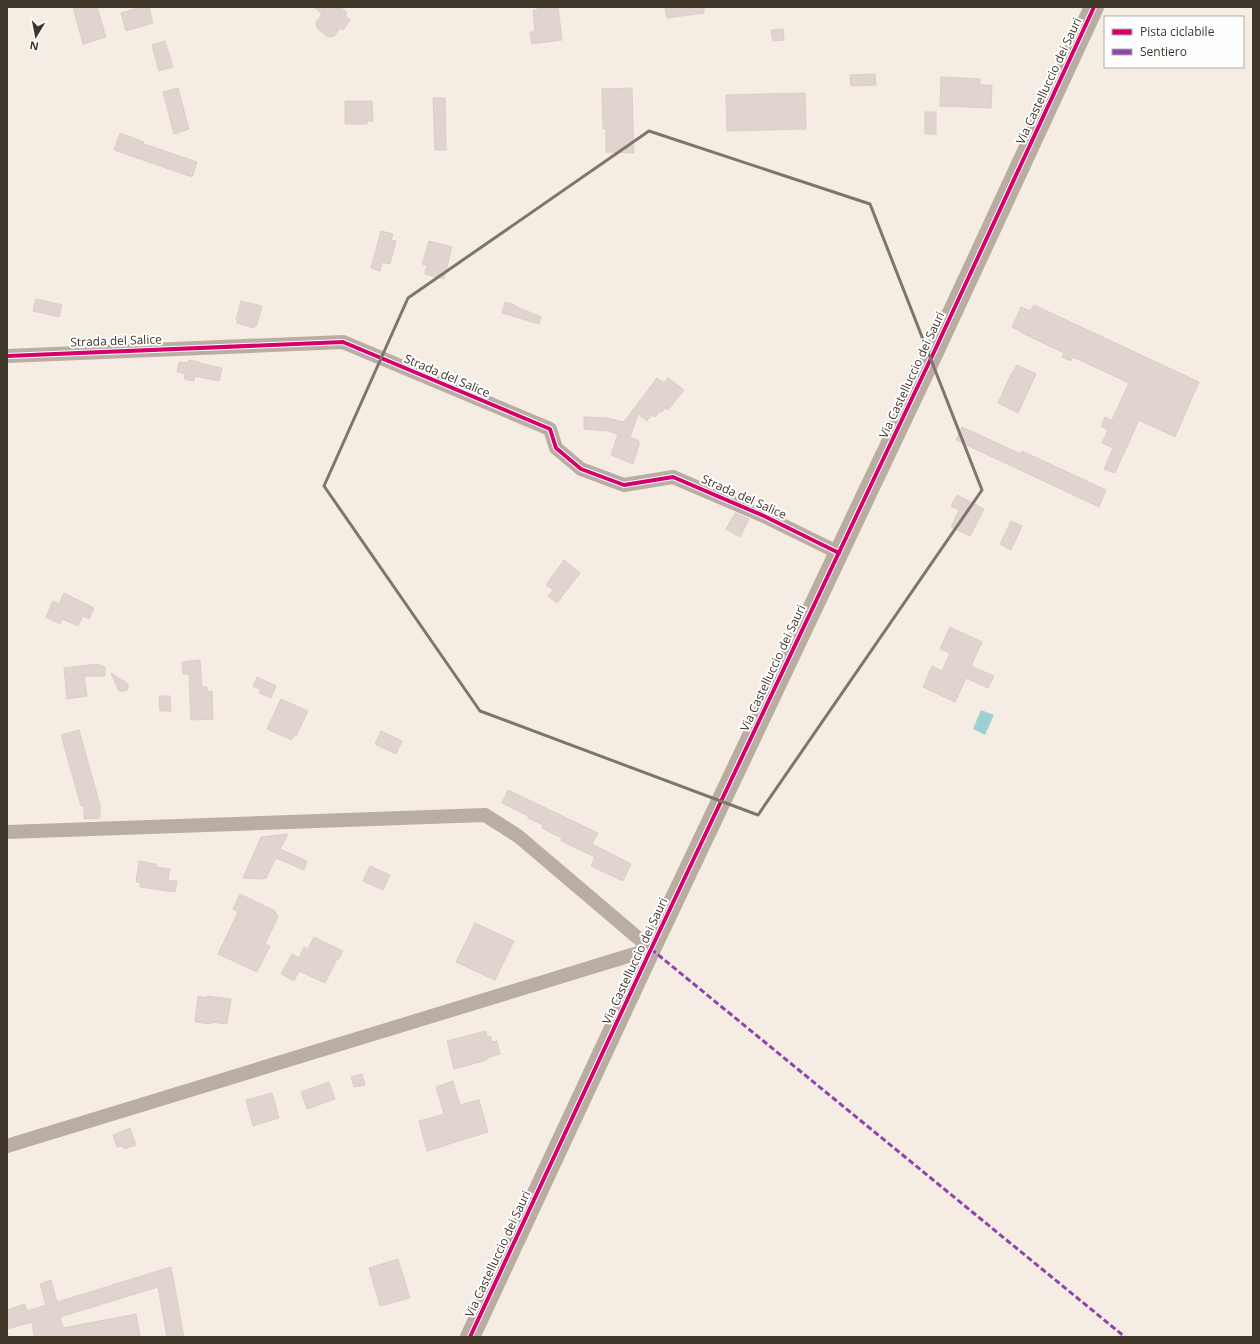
<svg xmlns="http://www.w3.org/2000/svg" width="1260" height="1344" font-family="'Open Sans',sans-serif">
<rect width="100%" height="100%" fill="#f5ede4"/>
<polygon fill="#a0d1d2" points="981,710 994,715 985,735 973,729"/>
<g fill="#e1d3ce" stroke="#dacec9">
<polygon points="73,7 97,7 106,37 83,44"/>
<polygon points="141,7 149,7 153,23 126,31 121,13"/>
<polygon points="314,7 340,7 347,13 345,16 350,20 343,30 340,28 334,36 328,37 317,28 316,22 322,14"/>
<polygon points="537,7 558,7 562,40 532,44 530,32 535,32 533,11 538,10"/>
<polygon points="665,7 704,7 704,13 667,18"/>
<polygon points="783,29 784,40 773,41 771,30"/>
<polygon points="165,41 173,67 159,71 152,45"/>
<polygon points="875,74 876,85 851,86 850,75"/>
<polygon points="941,77 980,79 980,85 992,85 991,108 940,106"/>
<polygon points="178,88 189,129 174,134 163,92"/>
<polygon points="632,88 634,153 606,152 606,128 603,129 602,89"/>
<polygon points="805,93 806,129 727,131 726,95"/>
<polygon points="433,98 445,98 446,150 435,150"/>
<polygon points="345,101 372,101 373,121 367,121 367,124 345,124"/>
<rect x="925" y="112" width="11" height="22"/>
<polygon points="120,133 144,142 141,143 197,162 192,177 114,150"/>
<polygon points="381,231 393,234 391,240 396,241 390,264 382,262 380,271 371,268"/>
<polygon points="429,241 452,247 444,279 425,274 427,265 422,264"/>
<polygon points="36,299 62,305 59,317 33,311"/>
<polygon points="241,301 262,306 257,325 255,325 254,328 237,323 238,320 236,320"/>
<polygon points="505,302 515,305 515,306 541,317 539,324 502,313"/>
<polygon points="1034,305 1199,382 1175,437 1139,420 1115,473 1104,469 1113,448 1102,443 1108,430 1101,426 1105,417 1112,420 1129,383 1073,357 1071,361 1062,357 1064,353 1020,332 1020,331 1012,327 1021,307 1030,311"/>
<polygon points="189,360 199,362 199,363 222,368 219,381 195,376 194,381 184,379 185,374 177,372 179,362 188,363"/>
<polygon points="1017,365 1036,374 1018,413 998,403 1012,372 1013,372"/>
<polygon points="657,378 664,383 668,378 684,390 668,410 665,408 662,412 660,411 655,417 652,415 647,421 638,414 630,437 639,441 639,445 633,464 611,455 618,434 608,431 584,429 584,417 607,418 624,422"/>
<polygon points="962,427 1021,454 1022,451 1106,490 1099,507 956,440"/>
<polygon points="957,495 984,509 970,536 951,527 959,510 951,506"/>
<polygon points="735,513 749,519 740,537 726,529"/>
<polygon points="1011,521 1022,526 1011,550 1000,544"/>
<polygon points="564,560 580,573 557,603 548,596 553,590 546,585"/>
<polygon points="64,593 94,608 89,619 83,616 78,626 62,619 60,624 46,617 53,601 59,604"/>
<polygon points="950,627 982,642 971,666 994,676 988,688 966,678 955,702 923,687 932,666 942,671 950,653 940,649"/>
<polygon points="200,660 202,687 207,687 207,692 212,691 213,719 191,720 189,674 183,674 182,662"/>
<polygon points="97,664 105,667 105,676 84,676 87,696 67,699 64,668"/>
<polygon points="111,673 128,684 128,689 124,691 119,691"/>
<polygon points="257,677 276,686 271,698 259,693 261,690 253,686"/>
<polygon points="159,696 170,696 171,711 160,711"/>
<polygon points="281,699 308,711 296,736 294,735 292,740 267,729"/>
<polygon points="79,730 100,805 100,818 84,819 84,805 81,806 61,735"/>
<polygon points="381,731 402,741 396,754 375,744"/>
<polygon points="508,790 598,833 592,844 631,864 623,881 591,866 595,857 561,841 562,838 542,828 543,825 528,818 528,816 502,803"/>
<polygon points="288,834 280,849 307,861 304,870 276,858 266,878 261,879 243,878 261,837"/>
<polygon points="139,861 156,864 156,867 170,869 168,880 177,881 175,892 140,887 140,883 136,882"/>
<polygon points="370,866 390,875 383,890 363,881"/>
<polygon points="240,894 275,911 278,917 265,944 270,946 257,972 218,954 238,912 233,909"/>
<polygon points="475,923 514,941 495,980 456,962"/>
<polygon points="314,937 343,951 338,960 337,959 325,983 299,971 294,981 281,974 292,954 299,958 304,947 308,949"/>
<polygon points="198,996 207,998 207,996 231,999 227,1024 212,1022 212,1024 195,1022"/>
<polygon points="486,1031 487,1037 490,1036 492,1042 497,1041 500,1054 487,1058 487,1060 454,1069 447,1041"/>
<polygon points="362,1074 365,1085 354,1087 351,1077"/>
<polygon points="453,1081 460,1105 479,1100 488,1132 427,1151 419,1121 444,1114 436,1087"/>
<polygon points="329,1082 335,1099 307,1109 301,1092"/>
<polygon points="272,1093 279,1118 253,1126 246,1100"/>
<polygon points="130,1128 136,1145 124,1149 123,1146 117,1147 113,1135"/>
<polygon points="398,1259 410,1298 380,1306 369,1268"/>
<polygon points="171,1267 184,1337 167,1337 158,1287 60,1317 63,1328 136,1314 140,1337 34,1337 32,1322 7,1329 7,1310 25,1304 27,1311 46,1305 40,1284 51,1280 57,1302"/>
</g>
<g fill="none" stroke-linecap="round" stroke-linejoin="round">
<g stroke="#baada3" stroke-width="14">
<polyline points="7,356 343,342 550,429 556,448 581,469 624,485 673,477 764,516 839,553"/>
<polyline points="7,832 485,815 518,836 651,949"/>
<polyline points="7,1146 651,949"/>
</g>
<polyline stroke="#b9aca1" stroke-width="20" points="470,1337 651,949 934,352 1094,7"/>
<polyline stroke="#8e44ad" stroke-width="3" stroke-dasharray="6 3" stroke-linecap="butt" points="651,949 1125,1337"/>
<defs>
<g id="cycleway">
<polyline points="7,356 343,342 550,429 556,448 581,469 624,485 673,477 764,516 839,553"/>
<polyline points="470,1337 651,949 934,352 1094,7"/>
</g>
</defs>
<use href="#cycleway" stroke="#fefefe" stroke-width="6"/>
<use href="#cycleway" stroke="#d6006c" stroke-width="4"/>
</g>
<path fill="none" stroke="#7f766b" stroke-width="3" stroke-linejoin="round" d="M 649,131 L 870,204 L 982,490 L 758,815 L 480,711 L 324,486 L 408,298 Z"/>
<g text-anchor="middle" stroke-width="4" stroke-linejoin="round" paint-order="stroke">
<g font-size="12" fill="#3f362a" stroke="#fefefe">
<text transform="translate(1049 81) rotate(-65)" y="4">Via Castelluccio dei Sauri</text>
<text transform="translate(116 341) rotate(-2)" y="4">Strada del Salice</text>
<text transform="translate(912 375) rotate(-65)" y="4">Via Castelluccio dei Sauri</text>
<text transform="translate(447 376) rotate(23)" y="4">Strada del Salice</text>
<text transform="translate(744 497) rotate(24)" y="4">Strada del Salice</text>
<text transform="translate(773 668) rotate(-65)" y="4">Via Castelluccio dei Sauri</text>
<text transform="translate(635 961) rotate(-65)" y="4">Via Castelluccio dei Sauri</text>
<text transform="translate(498 1254) rotate(-65)" y="4">Via Castelluccio dei Sauri</text>
</g>
</g>
<rect width="1260" height="1344" fill="none" stroke="#3f362a" stroke-width="16"/>
<rect x="1104" y="16" width="140" height="52" fill="#fefefe" stroke="#b2aea9"/>
<rect x="1112" y="29" width="20" height="6" fill="#d6006c" stroke="#b2aea9"/>
<text x="1140" y="36" font-size="12" fill="#3f362a">Pista ciclabile</text>
<rect x="1112" y="49" width="20" height="6" fill="#8e44ad" stroke="#b2aea9"/>
<text x="1140" y="56" font-size="12" fill="#3f362a">Sentiero</text>
<g transform="translate(36 36) rotate(190)" stroke="#fefefe" stroke-width="3" paint-order="stroke">
<path d="M0-3L7 15L0 10L-7 15Z" fill="#3f362a"/>
<text y="-6" font-size="11" font-weight="bold" text-anchor="middle" fill="#3f362a">N</text>
</g>
</svg>
